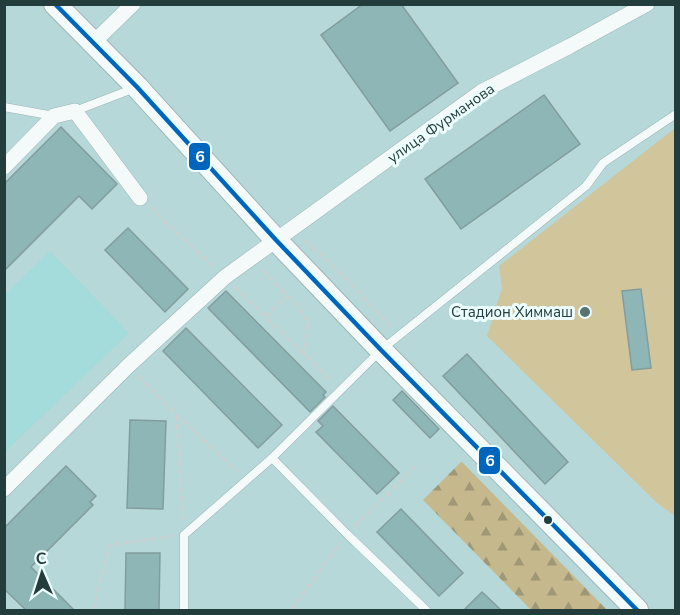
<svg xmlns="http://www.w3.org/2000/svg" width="680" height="615" font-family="'Nunito Sans',sans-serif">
<defs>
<pattern id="forest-firs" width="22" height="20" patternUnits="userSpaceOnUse" patternTransform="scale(1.5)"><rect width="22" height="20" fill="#c5b88d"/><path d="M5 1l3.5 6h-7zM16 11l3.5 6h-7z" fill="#a09774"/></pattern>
</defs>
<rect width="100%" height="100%" fill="#b7d8d8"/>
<polygon fill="#a4dbdb" points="50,251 129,333 5,452 5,295"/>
<polygon fill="url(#forest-firs)" points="461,462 462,462 607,610 531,610 423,500"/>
<polygon fill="#d1c59b" points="675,128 675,516 657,503 487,336 502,288 499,266"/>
<g fill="#8eb6b6" stroke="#829d9d" stroke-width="1.5">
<polygon points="363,4 401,4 458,83 390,131 321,35"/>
<polygon points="544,95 580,144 461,229 425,179"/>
<polygon points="61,127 117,184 92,209 79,196 4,271 4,184"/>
<polygon points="128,228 188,289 165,312 105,250"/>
<polygon points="641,289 651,368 632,370 622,291"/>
<polygon points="226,291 326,392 323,395 325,397 310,412 208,308"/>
<polygon points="186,328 282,425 258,448 163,351"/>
<polygon points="467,354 568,462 545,484 443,376"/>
<polygon points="402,391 439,429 430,438 393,400"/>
<polygon points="333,406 399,473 377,494 316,432 323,426 318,421"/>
<polygon points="130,420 166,421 163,509 127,508"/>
<polygon points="66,466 96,496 90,502 93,505 31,567 74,610 26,610 4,589 4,528"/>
<polygon points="401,509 463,573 439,596 377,532"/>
<polygon points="126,553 160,553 159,610 125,610"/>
<polygon points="482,592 501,610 464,610"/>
</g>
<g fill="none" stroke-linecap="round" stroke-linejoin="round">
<defs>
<g id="lane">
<polyline points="4,107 54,116"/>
<polyline points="75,111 135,88"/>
<polyline points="272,458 347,534 426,610"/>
<polyline points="184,610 184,535 272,458 381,350 586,186 603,163 676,114"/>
</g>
<g id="street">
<polyline points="93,43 133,4"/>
<polyline points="4,167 54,116 75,111 140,198"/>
<polyline points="4,489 128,366 225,277 481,92 570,46 647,4"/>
</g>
<polyline id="secondary" points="55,4 137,87 276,240 381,350 637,610"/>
</defs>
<use href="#lane" stroke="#9cb6b6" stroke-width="9"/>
<use href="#street" stroke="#9cb6b6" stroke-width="16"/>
<use href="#secondary" stroke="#9cb6b6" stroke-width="24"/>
<g stroke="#c8d2d2" stroke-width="3" stroke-dasharray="6 3" stroke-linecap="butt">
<polyline points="150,207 213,266"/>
<polyline points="305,240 345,277 391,327"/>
<polyline points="262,270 296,304 308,320 305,355"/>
<polyline points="235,287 332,381"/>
<polyline points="266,317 288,295"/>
<polyline points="138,376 177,415 237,471"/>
<polyline points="177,415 183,521"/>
<polyline points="354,527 417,465"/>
<polyline points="94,610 109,545 174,536"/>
<polyline points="292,610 340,543"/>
</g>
<use href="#lane" stroke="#f4f9f9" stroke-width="8"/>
<use href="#street" stroke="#f4f9f9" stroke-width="15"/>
<use href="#secondary" stroke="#f4f9f9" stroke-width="22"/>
<defs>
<polyline id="bus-1" points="55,4 137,87 276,240 381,350 637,610"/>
</defs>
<use href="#bus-1" stroke="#edfefe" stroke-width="9"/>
<use href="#bus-1" stroke="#0065bd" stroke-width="4.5"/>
</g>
<circle fill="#577373" stroke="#edfefe" stroke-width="2" cx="585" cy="312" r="6"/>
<circle fill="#233c3c" stroke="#edfefe" stroke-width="2" cx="548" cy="520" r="5"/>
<g text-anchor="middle" stroke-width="6" stroke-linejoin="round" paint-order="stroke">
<g font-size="15" fill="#233c3c" stroke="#edfefe">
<text transform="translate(441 123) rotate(-35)" y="5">улица Фурманова</text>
</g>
<g font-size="15" fill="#233c3c" stroke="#edfefe" text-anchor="end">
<text x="573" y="317">Стадион Химмаш</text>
</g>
</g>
<g stroke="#edfefe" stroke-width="2">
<rect x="188" y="142" width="23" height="29" rx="6" fill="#0065bd"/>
<rect x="478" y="446" width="23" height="29" rx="6" fill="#0065bd"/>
</g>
<g font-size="16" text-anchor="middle" font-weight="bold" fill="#fff">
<text x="200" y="162">6</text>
<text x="490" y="466">6</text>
</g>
<rect width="680" height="615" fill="none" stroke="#233c3c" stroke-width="12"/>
<g transform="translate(42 573) rotate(357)" stroke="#edfefe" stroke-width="4.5" paint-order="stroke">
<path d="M0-4.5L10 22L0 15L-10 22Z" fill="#233c3c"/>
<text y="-9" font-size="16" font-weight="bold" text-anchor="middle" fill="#233c3c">С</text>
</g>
</svg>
